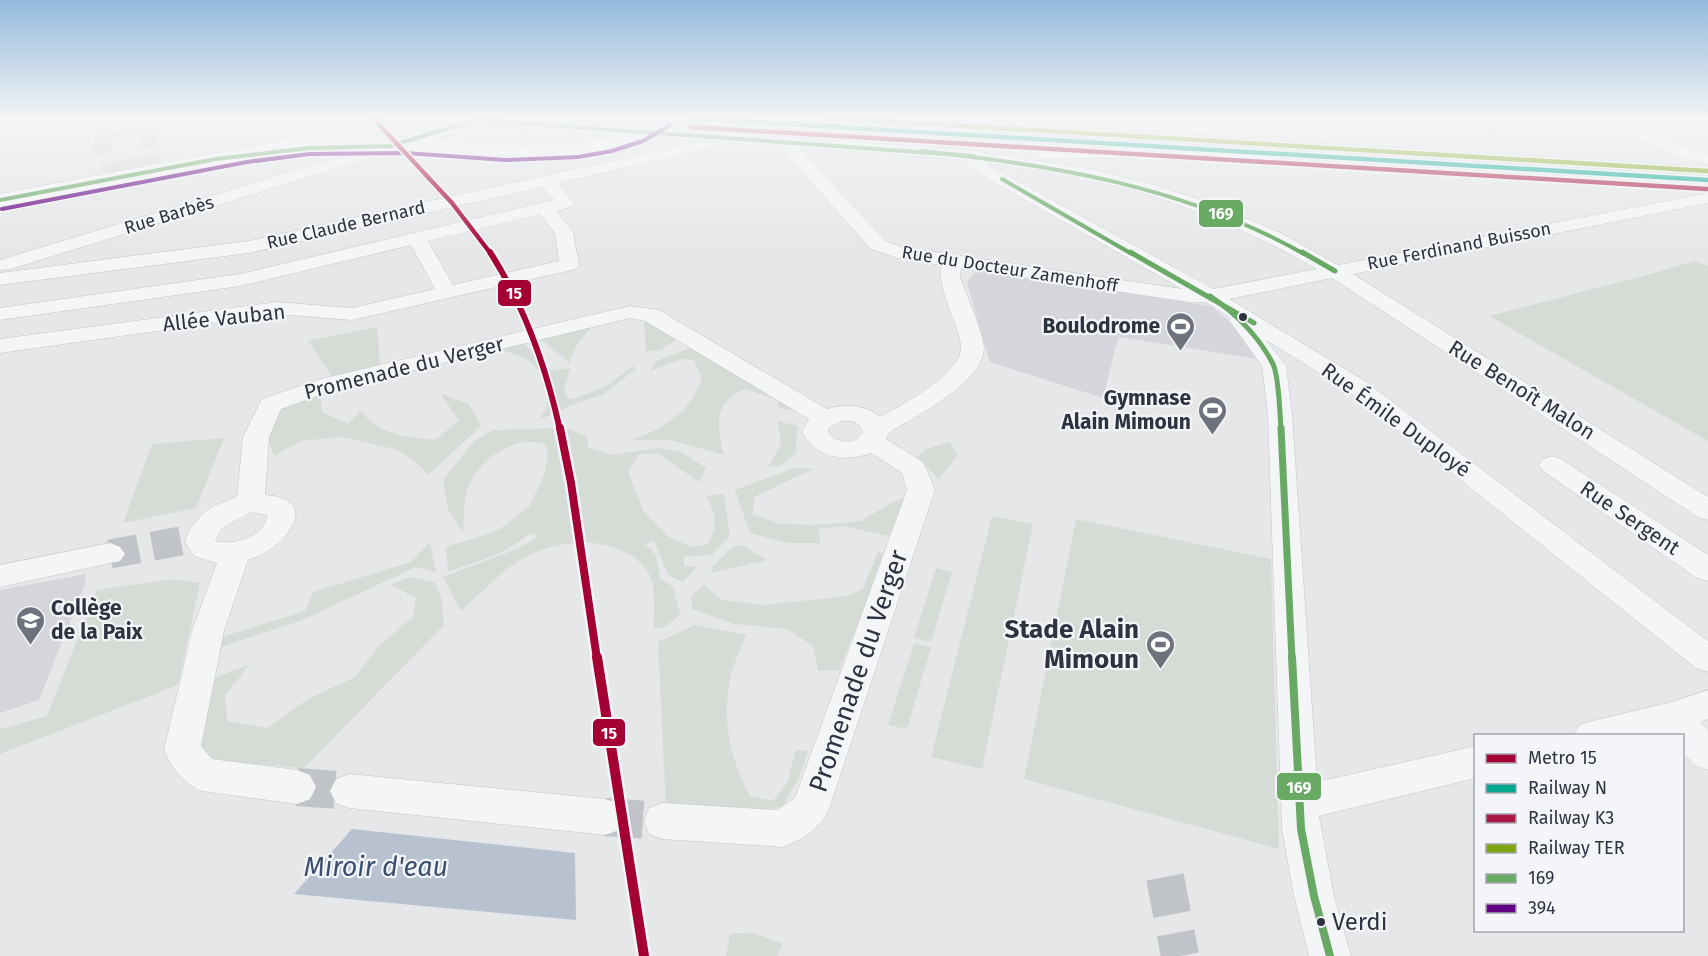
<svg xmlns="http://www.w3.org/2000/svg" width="1708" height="956" font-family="'Fira Sans',sans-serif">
<rect width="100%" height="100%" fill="#e5e7e9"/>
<g fill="#d4d6dc">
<polygon points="649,118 918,118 1708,166 1708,184"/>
<polygon points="977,270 1211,306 1234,325 1259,359 1118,337 1103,398 990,362 967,283"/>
<polygon points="86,574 85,583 39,700 0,713 0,590"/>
</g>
<g fill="#d5dcd6">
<polygon points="157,127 157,146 141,149 140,133 112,137 112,152 115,153 94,156 94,135"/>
<polygon points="158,154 158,164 104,174 101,170 101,164"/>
<polygon points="1695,261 1708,266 1708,441 1489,316 1647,275"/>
<polygon points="644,318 676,339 661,350 646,351"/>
<polygon points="592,326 575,348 569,363 540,338"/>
<polygon points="377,327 380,366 332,377 308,341"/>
<polygon points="522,342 552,371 570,368 564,392 570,400 605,387 633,366 636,369 602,395 572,405 539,420 547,407 547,378 526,358 499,349"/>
<path d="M 693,347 L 802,412 L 779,408 L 777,400 L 746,389 C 714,400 716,426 724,455 L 671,440 L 632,440 C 665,428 690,413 702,378 L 694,360 L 682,359 L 650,371 L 656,361 Z"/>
<path d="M 320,394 L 322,412 L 348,424 L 361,410 C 376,435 409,437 435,440 L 459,421 L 441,394 L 469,404 L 481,426 L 428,475 L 415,461 L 395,449 L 341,437 L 301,441 L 274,456 L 268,438 L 276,408 Z"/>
<polygon points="778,421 797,426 796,453 780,466 768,467 781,444"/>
<path d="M 568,428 L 587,437 L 588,448 L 612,455 L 658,448 L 682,452 L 706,468 L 699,482 L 659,454 L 639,454 L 628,472 L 644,512 L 670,538 L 692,547 L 708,544 C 718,525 716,515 706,496 L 724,494 L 730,536 L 712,555 L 684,556 L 684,567 L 698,566 L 683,582 L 668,575 L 654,540 L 645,544 L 656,555 L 660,578 L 673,587 L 680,615 L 665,627 L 654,629 C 653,613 657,589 649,574 C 626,535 564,537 528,556 C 503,568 482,593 461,611 L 443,577 L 519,548 L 538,536 L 530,533 C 506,554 478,562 448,571 L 446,547 L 497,531 L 529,507 L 544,475 L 548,456 L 545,444 C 513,433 473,463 466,495 C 463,506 464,520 463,532 L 448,509 L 443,480 L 475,440 L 493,430 Z"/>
<polygon points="224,438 196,508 123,523 152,444"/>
<polygon points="949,442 958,455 939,479 917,457 924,450"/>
<polygon points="795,468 813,469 754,497 753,515 781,524 815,525 861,521 893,502 904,498 889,536 843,526 819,529 820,543 787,543 750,533 735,490"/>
<polygon points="992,516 1033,524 982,769 931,757"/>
<polygon points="1076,519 1271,559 1279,849 1024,779"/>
<polygon points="430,542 436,572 416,567 300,621 221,647 221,637 305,611 313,592 411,562"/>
<polygon points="742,545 767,560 712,573 711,568 732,547"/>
<polygon points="878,552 885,555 839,670 818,671 813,646 787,629 734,624 692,609 691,596 704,585 722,600 761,605 848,596 863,588"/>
<polygon points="936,568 952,572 931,642 914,638"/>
<polygon points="408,577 435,582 442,601 444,625 304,768 215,761 196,745 214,678 250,664 225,696 227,721 267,728 308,699 355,677 381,644 413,617 416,598 391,585"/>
<polygon points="175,579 200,583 178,685 0,754 0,729 47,716 97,590"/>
<path d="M 695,625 L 746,635 C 741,649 733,664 730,679 C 722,721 730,759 750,796 L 773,801 L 787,783 L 796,750 L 808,751 L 798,780 L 783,806 L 750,815 L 666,809 L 658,642 Z"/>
<polygon points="914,644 931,647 907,729 888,725"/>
<polygon points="754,933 783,944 777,956 726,956 730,934"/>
</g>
<polygon fill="#b7c1d0" points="352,829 575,853 576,920 294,894"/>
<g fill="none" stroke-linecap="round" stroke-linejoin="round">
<polyline stroke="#c0c3c7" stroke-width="29" stroke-dasharray="29 14" stroke-linecap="butt" points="110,554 186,540"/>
<g stroke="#c0c3c7" stroke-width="38" stroke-dasharray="38 19" stroke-linecap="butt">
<polyline points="297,787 349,791"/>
<polyline points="605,817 663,821"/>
<polyline points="1165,877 1180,956"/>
</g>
<defs>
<g id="minor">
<polygon points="362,118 384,118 382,121 262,155 254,150 256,147"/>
<path d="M 441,118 L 506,118 L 958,149 L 1084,168 L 1151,184 L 1204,201 L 1281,233 L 1338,265 L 1708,193 L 1708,203 L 1353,274 L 1708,497 L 1708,520 L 1698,517 L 1332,278 L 1229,299 L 1365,381 L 1708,641 L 1708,672 L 1696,668 L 1349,391 L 1266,340 L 1286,366 L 1292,414 L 1317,782 L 1476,746 L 1476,778 L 1319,816 L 1334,896 L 1351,956 L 1309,956 L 1294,896 L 1282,829 L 1268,414 L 1262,366 L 1229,320 L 1231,318 L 1206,302 L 1189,302 L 961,268 L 960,277 C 966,295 983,331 984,348 C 984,376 936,405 914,418 C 904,425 890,428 886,439 L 923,462 L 935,490 L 829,809 C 821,828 802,840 783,847 L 663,839 L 649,834 L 644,821 L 649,808 L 663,803 L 777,810 L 795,798 L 907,490 L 902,473 L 871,453 C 844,463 816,458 802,432 L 809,419 L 645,321 L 630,318 L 337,389 L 281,409 L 269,437 L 265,495 C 326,499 283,550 248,560 L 224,631 L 201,746 L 212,759 L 297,770 L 310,775 L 316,787 L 310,799 L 297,804 L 202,791 C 184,784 172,768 164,750 L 192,631 L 217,563 L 194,556 L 185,542 C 193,516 212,505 237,497 L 243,437 L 262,399 L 321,379 L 630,306 L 659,310 L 827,409 C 844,404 866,404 880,417 C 901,406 958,375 961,350 C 962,339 955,325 951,314 C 946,298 939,282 941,265 L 897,258 L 871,249 L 779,146 L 708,141 L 713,145 L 711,148 L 558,183 L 574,203 L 571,207 L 556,211 L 573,232 L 579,265 L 576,269 L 352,320 L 277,314 L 0,353 L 0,339 L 277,302 L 352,308 L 435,289 L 411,245 L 240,286 L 0,320 L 0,308 L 240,274 L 554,200 L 542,187 L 249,253 L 0,285 L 0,273 L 249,241 L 703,141 L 476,125 L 11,269 L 0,270 L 0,260 L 451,123 L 443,121 ZM 798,147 L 966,160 L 969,168 L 1182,289 L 901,247 L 885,241 ZM 985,163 C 1019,168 1053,171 1086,178 C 1168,196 1244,228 1317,269 L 1213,289 ZM 540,214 L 555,233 L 559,261 L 453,285 L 428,241 ZM 842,421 C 852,420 860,422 863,432 C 856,446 837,444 828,432 L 829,427 ZM 251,512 L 267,515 C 266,537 232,546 215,541 L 222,528 Z"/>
<polygon points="983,118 1074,118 1316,129 1522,118 1600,118 1593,122 1316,139 990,122 985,121"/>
<polygon points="1601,118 1619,118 1691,150 1708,154 1708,164 1680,157 1603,121"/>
<polygon points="1152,147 1277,155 1285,160 1277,165 1152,157 1043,159 1035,154 1043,149"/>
<polygon points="1552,456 1561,459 1708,555 1708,581 1697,578 1543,471 1539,465 1543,459"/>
<polygon points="110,543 120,547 125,554 120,561 0,587 0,565"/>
<polygon points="1708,690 1708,719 1700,722 1708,730 1708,770 1695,765 1682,752 1682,736 1665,734 1657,736 1574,736 1579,725 1592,721 1672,702"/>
<polygon points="349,774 605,799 619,804 624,817 619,830 605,835 349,808 336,803 330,791 336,779"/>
</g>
<path id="major" d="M 654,118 L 674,118 C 657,143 588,154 560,155 C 476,159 393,145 309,151 C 267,154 225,164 184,171 C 122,183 61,195 0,206 L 0,194 C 60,182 119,171 179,160 C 222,152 265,143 309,139 C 372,134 436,140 499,144 C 545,146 616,145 654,118 Z"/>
</defs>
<use href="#minor" stroke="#c3c5c7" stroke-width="1"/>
<use href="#major" stroke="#c2c3c6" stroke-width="1"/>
<use href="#minor" fill="#f4f5f6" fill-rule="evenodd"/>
<use href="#major" fill="#f7f7f8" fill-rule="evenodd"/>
<defs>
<g id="bus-1-far3">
<path d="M 921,151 C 1054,165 1186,187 1304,254"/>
<polyline points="1002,179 1132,254"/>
<polyline points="0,200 216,159 309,148 390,146 476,120 973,156"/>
</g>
<g id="bus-1-far2">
<polyline points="1130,252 1254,323"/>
<polyline points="1302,252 1335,271"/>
<path d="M 1210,296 C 1235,313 1259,337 1273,364 C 1279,376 1280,415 1281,430"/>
</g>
<polyline id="bus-1-far1" points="1281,428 1292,659"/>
<polyline id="bus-1" points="1292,657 1301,829 1314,896 1330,956"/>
<polyline id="bus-2" points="2,209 247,162 310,154 405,153 506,160 578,157 612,151 643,141 670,125"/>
</defs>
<use href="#bus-1-far3" stroke="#f3f5f8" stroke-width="7"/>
<use href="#bus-1-far2" stroke="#f3f5f8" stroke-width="9"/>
<use href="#bus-1-far1" stroke="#f3f5f8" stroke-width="11"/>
<use href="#bus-1" stroke="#f3f5f8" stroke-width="13"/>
<use href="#bus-2" stroke="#f3f5f8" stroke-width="7"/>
<use href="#bus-1-far3" stroke="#68a964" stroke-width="4"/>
<use href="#bus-1-far2" stroke="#68a964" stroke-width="5"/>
<use href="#bus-1-far1" stroke="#68a964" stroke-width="7"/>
<use href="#bus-1" stroke="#68a964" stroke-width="8"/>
<use href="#bus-2" stroke="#640082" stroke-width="4"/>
<defs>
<polyline id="rail-1" points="692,118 1708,180"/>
<polyline id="rail-2" points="691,127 1707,189"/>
<polyline id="rail-3" points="833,118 1708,171"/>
</defs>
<use href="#rail-1" stroke="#f3f5f8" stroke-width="8"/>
<use href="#rail-2" stroke="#f3f5f8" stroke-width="8"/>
<use href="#rail-3" stroke="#f3f5f8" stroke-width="8"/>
<use href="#rail-1" stroke="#00a88f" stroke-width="4.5"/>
<use href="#rail-2" stroke="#aa1743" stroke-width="4.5"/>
<use href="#rail-3" stroke="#7ea610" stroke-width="4.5"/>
<defs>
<polyline id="metro-1-far3" points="373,118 452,203 491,254"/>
<path id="metro-1-far2" d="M 490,252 C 525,307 546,366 560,430"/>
<polyline id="metro-1-far1" points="560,428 571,483 597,659"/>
<polyline id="metro-1" points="597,657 644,956"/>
</defs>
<use href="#metro-1-far3" stroke="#f3f5f8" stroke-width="8"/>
<use href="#metro-1-far2" stroke="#f3f5f8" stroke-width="10"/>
<use href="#metro-1-far1" stroke="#f3f5f8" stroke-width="13"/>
<use href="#metro-1" stroke="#f3f5f8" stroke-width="15"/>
<use href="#metro-1-far3" stroke="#a50034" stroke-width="4.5"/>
<use href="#metro-1-far2" stroke="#a50034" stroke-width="6"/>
<use href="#metro-1-far1" stroke="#a50034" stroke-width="8"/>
<use href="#metro-1" stroke="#a50034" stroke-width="10"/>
</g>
<linearGradient id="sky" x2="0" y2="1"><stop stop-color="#94b9de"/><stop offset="0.47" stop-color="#f3f4f5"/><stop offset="1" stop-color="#f3f4f5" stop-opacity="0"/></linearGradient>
<rect width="1708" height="251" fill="url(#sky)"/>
<defs>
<symbol id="stadium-pin" viewBox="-11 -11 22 30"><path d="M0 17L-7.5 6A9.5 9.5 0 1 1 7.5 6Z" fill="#6d727c" stroke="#f3f5f8"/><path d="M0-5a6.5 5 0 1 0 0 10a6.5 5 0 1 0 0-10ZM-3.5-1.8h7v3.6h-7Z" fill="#fff"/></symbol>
<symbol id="school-pin" viewBox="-11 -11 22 30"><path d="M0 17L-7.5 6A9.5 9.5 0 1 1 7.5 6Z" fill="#6d727c" stroke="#f3f5f8"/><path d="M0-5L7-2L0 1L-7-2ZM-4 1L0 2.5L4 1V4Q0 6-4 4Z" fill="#fff"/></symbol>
</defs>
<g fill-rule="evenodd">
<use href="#stadium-pin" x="1164" y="310" width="33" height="45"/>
<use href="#stadium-pin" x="1196" y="394" width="33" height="45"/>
<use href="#school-pin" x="14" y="604" width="33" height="45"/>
<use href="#stadium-pin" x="1144" y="628" width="33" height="45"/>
</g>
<g fill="#2d3341" stroke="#f3f5f8" stroke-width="2">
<circle cx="1243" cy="317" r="5"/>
<circle cx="1321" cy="922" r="5"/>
</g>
<g text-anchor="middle" stroke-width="4.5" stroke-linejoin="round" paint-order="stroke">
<g font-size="18" fill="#2d3341" stroke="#f3f5f8">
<text transform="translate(169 215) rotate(-17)" y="6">Rue Barbès</text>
<text transform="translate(346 225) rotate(-13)" y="6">Rue Claude Bernard</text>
<text transform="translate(1459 246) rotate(-11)" y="6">Rue Ferdinand Buisson</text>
<text transform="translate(1010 269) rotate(9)" y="6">Rue du Docteur Zamenhoff</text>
</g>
<g font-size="21" fill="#2d3341" stroke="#f3f5f8">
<text transform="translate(224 318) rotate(-6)" y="7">Allée Vauban</text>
<text transform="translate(404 368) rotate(-14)" y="7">Promenade du Verger</text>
<text transform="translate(1522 390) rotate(32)" y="7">Rue Benoît Malon</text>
<text transform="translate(1396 420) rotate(36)" y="7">Rue Émile Duployé</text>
<text transform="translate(1630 518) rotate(34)" y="7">Rue Sergent</text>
</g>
<g font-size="21" font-weight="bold" fill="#2d3341" stroke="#f3f5f8" text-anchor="end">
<text x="1160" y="333">Boulodrome</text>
<text x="1191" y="405">Gymnase<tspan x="1191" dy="24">Alain Mimoun</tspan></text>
<text x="51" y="615" text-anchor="start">Collège<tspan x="51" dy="24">de la Paix</tspan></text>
</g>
<g font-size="24" fill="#2d3341" stroke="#f3f5f8" text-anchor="start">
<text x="1332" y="930">Verdi</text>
</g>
<g font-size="26" font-weight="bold" fill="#2d3341" stroke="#f3f5f8" text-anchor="end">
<text x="1139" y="638">Stade Alain<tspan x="1139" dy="30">Mimoun</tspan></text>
</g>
<g font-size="26" fill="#2d3341" stroke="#f3f5f8">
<text transform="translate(858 671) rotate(-71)" y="9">Promenade du Verger</text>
</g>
<g font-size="27" font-style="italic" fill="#3b4f70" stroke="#f3f5f8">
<text x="376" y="876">Miroir d'eau</text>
</g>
</g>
<g stroke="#f3f5f8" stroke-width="2">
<rect x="1198" y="199" width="46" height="29" rx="6" fill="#68a964"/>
<rect x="497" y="279" width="35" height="28" rx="6" fill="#a50034"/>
<rect x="592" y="718" width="34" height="29" rx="6" fill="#a50034"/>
<rect x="1276" y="772" width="46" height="29" rx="6" fill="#68a964"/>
</g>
<g font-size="16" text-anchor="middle" font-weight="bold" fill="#fff">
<text x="1221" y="219">169</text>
<text x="514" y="299">15</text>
<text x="609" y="739">15</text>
<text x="1299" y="793">169</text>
</g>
<rect x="1474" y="734" width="210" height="198" fill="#f3f5f8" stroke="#a4a7af" stroke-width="1.5"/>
<rect x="1486" y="754" width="30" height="9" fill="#a50034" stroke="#a4a7af" stroke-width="1.5"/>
<text x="1528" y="764" font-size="18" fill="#2d3341">Metro 15</text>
<rect x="1486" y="784" width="30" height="9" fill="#00a88f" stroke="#a4a7af" stroke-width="1.5"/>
<text x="1528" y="794" font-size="18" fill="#2d3341">Railway N</text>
<rect x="1486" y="814" width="30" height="9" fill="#aa1743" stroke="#a4a7af" stroke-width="1.5"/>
<text x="1528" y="824" font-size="18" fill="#2d3341">Railway K3</text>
<rect x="1486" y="844" width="30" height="9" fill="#7ea610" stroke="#a4a7af" stroke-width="1.5"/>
<text x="1528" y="854" font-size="18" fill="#2d3341">Railway TER</text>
<rect x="1486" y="874" width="30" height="9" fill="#68a964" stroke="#a4a7af" stroke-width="1.5"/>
<text x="1528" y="884" font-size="18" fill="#2d3341">169</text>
<rect x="1486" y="904" width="30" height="9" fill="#640082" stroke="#a4a7af" stroke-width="1.5"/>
<text x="1528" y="914" font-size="18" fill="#2d3341">394</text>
</svg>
